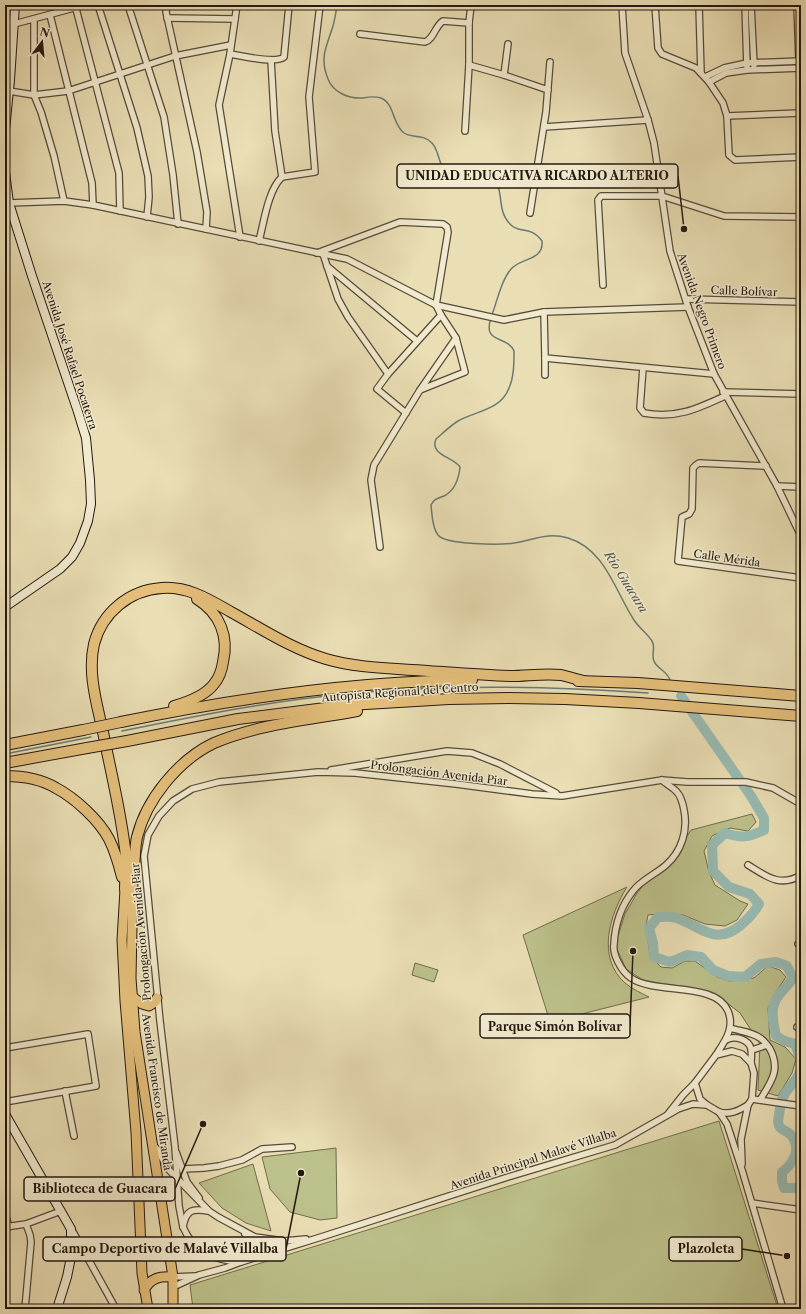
<svg xmlns="http://www.w3.org/2000/svg" width="806" height="1314" font-family="'Libre Caslon Text',serif">
<rect width="100%" height="100%" fill="#eadeb4"/>
<filter id="stains"><feTurbulence type="fractalNoise" baseFrequency=".005" numOctaves="4"/><feColorMatrix values="0 0 0 0 .2 0 0 0 0 .09 0 0 0 0 .02 0 0 0 .5 -.17"/></filter>
<radialGradient id="worn" r=".72"><stop offset=".6" stop-color="#630" stop-opacity="0"/><stop offset="1" stop-color="#630" stop-opacity=".3"/></radialGradient>
<g fill="#bcc08a" stroke="#706c4d">
<polygon points="752,814 756,822 748,831 730,828 712,836 704,851 709,872 715,885 740,901 748,904 737,920 725,926 705,924 683,915 666,913 648,915 646,926 650,956 661,967 672,968 685,961 695,961 717,977 729,981 754,978 768,966 780,970 786,977 774,995 768,1008 770,1040 785,1047 796,1059 792,1073 778,1096 758,1090 760,1044 740,1013 717,995 689,987 664,984 643,980 626,969 615,945 625,914 637,893 647,881 669,866 691,830"/>
<path d="M 627,887 C 610,914 596,957 625,983 C 632,989 641,993 649,997 L 550,1022 L 523,935 Z"/>
<polygon points="415,963 438,970 434,982 412,975"/>
<polygon points="719,1121 778,1309 193,1309 190,1285"/>
<polygon points="336,1148 337,1218 320,1220 290,1212 270,1189 262,1157"/>
<polygon points="253,1164 271,1231 246,1223 222,1208 199,1183"/>
</g>
<g fill="none" stroke-linecap="round" stroke-linejoin="round">
<g stroke="#6a7a72" stroke-width="1.5">
<path d="M 337,5 C 336,12 335,19 333,26 C 327,46 319,57 328,79 C 333,92 348,99 363,98 C 368,97 375,96 381,98 C 395,104 392,124 404,133 C 411,138 424,134 432,143 C 441,153 437,169 452,175 C 466,180 481,166 492,178 C 506,191 495,210 511,225 C 520,234 530,225 542,241 C 544,260 522,258 512,268 C 502,278 497,301 492,315"/>
<path d="M 491,318 C 482,344 507,335 514,351 C 514,363 514,377 509,388 C 501,410 476,411 458,421 C 450,426 443,433 436,439 C 429,455 454,457 460,467 C 459,477 455,489 446,495 C 440,498 434,498 431,505 C 432,514 432,528 438,535 C 446,545 501,545 514,543 C 534,540 547,532 568,538 C 605,549 615,591 634,620 C 639,628 647,633 652,641 C 656,647 651,655 654,661 C 655,665 659,667 662,670 C 666,673 669,677 671,682"/>
<polyline points="677,690 681,696"/>
<path d="M 122,731 C 196,716 270,701 346,694 C 446,684 547,686 648,693"/>
<polyline points="5,754 91,737"/>
</g>
<g stroke="#98bbb3" stroke-width="10">
<path d="M 681,696 L 751,796 L 764,818 L 764,830 C 748,838 741,838 725,833 L 712,845 L 713,871 L 729,887 L 750,894 L 759,904 C 754,913 749,918 741,925 C 714,947 702,926 676,918 C 671,916 663,917 658,917 L 649,928 L 653,943 L 654,957 L 670,962 L 687,955 L 701,957 L 713,970 L 728,976 L 745,977 L 761,964 L 776,962 L 787,966 L 793,978 C 789,984 784,989 779,995 C 769,1007 773,1022 776,1036 L 785,1041 L 795,1044 L 801,1060"/>
<path d="M 801,1069 C 797,1081 793,1082 786,1092 C 782,1097 780,1108 779,1115 C 775,1132 786,1128 792,1136 C 802,1149 793,1164 782,1172 L 782,1181 L 784,1188 L 801,1188"/>
</g>
<defs>
<g id="street">
<polyline points="75,5 119,173 120,211"/>
<polyline points="98,5 137,128 148,176 149,197 147,217"/>
<polyline points="128,5 164,117 173,175 178,224"/>
<polyline points="167,5 166,12 197,152 207,212 206,229"/>
<polyline points="237,5 230,54 219,105 240,237"/>
<polyline points="614,5 622,6"/>
<polyline points="622,5 625,53 648,120 654,143 670,251 688,307 714,374 777,486 801,536"/>
<polyline points="655,5 658,48 662,54 696,68 709,82 723,103 727,116 729,155 735,160 801,157"/>
<polyline points="699,5 701,73"/>
<polyline points="745,5 747,67"/>
<polyline points="751,5 754,65"/>
<polyline points="797,5 799,61"/>
<polyline points="50,15 92,183 93,205"/>
<polyline points="167,18 235,19"/>
<polyline points="34,19 34,95 41,112 54,156 64,201"/>
<polyline points="14,24 85,5"/>
<path d="M 360,34 L 425,42 C 434,39 435,26 443,21 L 469,23 L 471,5"/>
<path d="M 230,54 C 242,56 276,64 284,57 L 289,5"/>
<polyline points="271,60 275,131 282,177"/>
<polyline points="469,65 504,75 548,90"/>
<polyline points="504,75 508,44"/>
<polyline points="705,77 724,68 747,63 801,61"/>
<polyline points="709,82 726,73 747,70 801,68"/>
<polyline points="9,91 34,95 68,91 175,56 231,45"/>
<polyline points="727,116 801,113"/>
<polyline points="544,127 648,120"/>
<polyline points="465,131 469,65 469,23"/>
<polyline points="9,203 64,201 93,205 347,259 436,305 504,320 544,312 688,307"/>
<polyline points="530,213 546,112 550,62"/>
<path d="M 259,241 C 264,222 268,190 282,177 L 315,172 L 309,97 L 320,5"/>
<polyline points="317,253 400,222 443,224 447,227 448,232 436,305 441,315"/>
<polyline points="323,254 338,299 348,317 388,374 377,389 406,413"/>
<polyline points="327,266 417,341"/>
<polyline points="603,285 598,200 601,196 662,196 724,216 801,217"/>
<polyline points="686,299 801,302"/>
<polyline points="544,312 545,358 714,374"/>
<polyline points="545,358 545,375"/>
<path d="M 643,368 L 640,408 L 644,413 C 676,419 697,409 725,396"/>
<polyline points="388,374 441,315 456,338"/>
<polyline points="723,392 801,394"/>
<polyline points="766,466 699,463 696,465 693,468 692,509 689,514 682,517 678,561 801,578"/>
<polyline points="777,486 801,487"/>
<polyline points="380,547 371,480 374,465 420,390 456,338 465,372 420,390"/>
<polyline points="331,770 447,751 472,753 500,764 556,793"/>
<path d="M 662,780 C 666,784 672,787 676,791 C 681,796 683,804 684,810 C 688,830 682,851 666,865 C 656,874 641,880 633,891 C 621,906 615,926 614,944 C 613,950 615,956 618,962 C 621,968 625,974 631,978 C 656,995 715,981 728,1011 C 735,1028 725,1041 716,1055"/>
<path d="M 748,865 C 766,876 780,888 801,875"/>
<polyline points="798,944 801,943"/>
<polyline points="797,1027 801,1028"/>
<path d="M 730,1028 C 739,1031 752,1032 760,1038 C 764,1040 767,1045 770,1049 C 781,1070 771,1082 760,1100"/>
<path d="M 726,1040 C 734,1035 749,1039 751,1049 C 752,1054 751,1059 751,1063"/>
<polyline points="5,1048 88,1034 96,1086 5,1102"/>
<polyline points="752,1050 767,1045"/>
<polyline points="695,1083 700,1099 707,1105"/>
<polyline points="65,1091 74,1136"/>
<polyline points="752,1099 801,1106"/>
<path d="M 719,1112 C 730,1115 738,1111 748,1105"/>
<polyline points="668,1114 683,1095 695,1083 716,1055 732,1051 742,1054 751,1063 754,1073 752,1099 748,1105 741,1139 742,1164"/>
<polyline points="156,1148 169,1170 209,1211 218,1217 255,1237 284,1241 306,1239"/>
<polyline points="176,1152 187,1182 199,1198"/>
<polyline points="183,1169 204,1168 219,1166 242,1160 262,1149 292,1147"/>
<polyline points="752,1203 801,1210"/>
<path d="M 208,1211 C 192,1208 186,1210 183,1227 C 194,1253 214,1260 241,1262 C 252,1255 255,1242 245,1234"/>
<polyline points="5,1214 9,1227"/>
<polyline points="5,1227 26,1224 61,1211"/>
<polyline points="183,1227 179,1206 175,1147 160,1021 144,856 148,835 159,816 173,801 192,789 219,782 318,772 355,773 456,784 532,794 562,796 662,780 687,782 746,782 773,788 801,804"/>
<polyline points="72,1230 116,1309"/>
<polyline points="173,1277 195,1276"/>
<polyline points="173,1287 199,1275 225,1268 241,1262 318,1238 508,1177 615,1145 678,1109 693,1104 707,1105 719,1112 727,1124 742,1170 783,1309"/>
<polyline points="25,1309 31,1242 30,1235 26,1224"/>
</g>
<g id="secondary">
<polyline points="5,130 10,80 15,5"/>
<polyline points="5,172 9,203 32,276 78,412 86,438 90,480 91,504 88,521 80,543 72,557 60,569 5,607"/>
<polyline points="5,1114 71,1229 71,1257 67,1277 57,1309"/>
</g>
<g id="primary">
<polyline points="133,877 131,978 135,1032 173,1277 173,1309"/>
<polyline points="125,889 122,940 125,1001 136,1132 142,1273 148,1309"/>
<polyline points="133,997 142,1004 149,1006 155,1002 157,998"/>
<path d="M 144,1290 C 151,1278 159,1276 173,1277"/>
</g>
<g id="highway">
<polyline points="578,681 638,683 801,696"/>
<path d="M 174,706 C 188,702 205,696 214,684 C 219,678 222,669 223,662 C 229,637 220,613 197,599"/>
<path d="M 121,722 C 237,698 354,681 472,680"/>
<polyline points="127,741 238,719 349,705 449,699 509,698 565,699 639,703 801,716"/>
<polyline points="5,745 83,730"/>
<polyline points="5,763 87,748"/>
<path d="M 5,776 C 22,776 41,779 56,788 C 75,798 99,820 109,839 C 115,851 119,865 122,877"/>
<polyline points="131,859 133,877"/>
<path d="M 134,867 C 135,857 135,846 137,837 C 142,817 152,799 165,783 C 178,767 195,752 214,743 C 259,724 309,720 357,711"/>
<path d="M 125,889 C 125,878 127,867 126,857 C 122,817 112,777 104,737 C 98,707 87,675 94,644 C 102,613 129,590 162,588 C 188,586 210,600 231,612 C 262,629 292,649 326,659 C 353,667 383,668 412,670 C 444,672 477,675 510,676 C 527,676 544,673 561,675 C 569,677 576,679 584,681"/>
</g>
</defs>
<use href="#street" stroke="#564a39" stroke-width="8"/>
<use href="#secondary" stroke="#241810" stroke-width="10"/>
<use href="#primary" stroke="#241810" stroke-width="11"/>
<use href="#highway" stroke="#241810" stroke-width="12"/>
<use href="#street" stroke="#f1eace" stroke-width="5.5"/>
<use href="#secondary" stroke="#f1eace" stroke-width="8"/>
<use href="#primary" stroke="#e5bf7a" stroke-width="9"/>
<use href="#highway" stroke="#e5bf7a" stroke-width="10"/>
<defs>
<g id="highway-bridge">
<polyline points="83,730 121,722"/>
<polyline points="87,748 127,741"/>
</g>
</defs>
<use href="#highway-bridge" stroke="#241810" stroke-width="12" stroke-linecap="butt"/>
<use href="#highway-bridge" stroke="#e5bf7a" stroke-width="10"/>
</g>
<g text-anchor="middle" stroke-width="3" stroke-linejoin="round" paint-order="stroke">
<g font-size="11" fill="#241810" stroke="#f1eace">
<text transform="translate(744 291) rotate(2)" y="4">Calle Bolívar</text>
<text transform="translate(702 311) rotate(70)" y="4">Avenida Negro Primero</text>
<text transform="translate(70 355) rotate(72)" y="4">Avenida José Rafael Pocaterra</text>
<text transform="translate(727 558) rotate(8)" y="4">Calle Mérida</text>
<text transform="translate(400 692) rotate(-4)" y="4">Autopista Regional del Centro</text>
<text transform="translate(439 773) rotate(7)" y="4">Prolongación Avenida Piar</text>
<text transform="translate(141 932) rotate(-95)" y="4">Prolongación Avenida Piar</text>
<text transform="translate(157 1092) rotate(82)" y="4">Avenida Francisco de Miranda</text>
<text transform="translate(533 1159) rotate(-18)" y="4">Avenida Principal Malavé Villalba</text>
</g>
<g font-size="12" font-style="italic" fill="#4d5149" stroke="#f1eace">
<text transform="translate(626 582) rotate(58)" y="4">Río Guacara</text>
</g>
</g>
<path fill="none" stroke="#241810" stroke-width="1.5" d="M684 229L678 176M633 951L630 1026M203 1124L175 1189M787 1256L742 1249M301 1173L286 1249"/>
<g fill="#241810" stroke="#f1eace" stroke-width="1.5">
<circle cx="684" cy="229" r="4"/>
<circle cx="633" cy="951" r="4"/>
<circle cx="203" cy="1124" r="4"/>
<circle cx="787" cy="1256" r="4"/>
<circle cx="301" cy="1173" r="4"/>
</g>
<g fill="#f1eace" stroke="#241810" stroke-width="1.5">
<rect x="397" y="164" width="281" height="24" rx="4"/>
<rect x="480" y="1014" width="150" height="24" rx="4"/>
<rect x="24" y="1177" width="151" height="24" rx="4"/>
<rect x="669" y="1237" width="73" height="24" rx="4"/>
<rect x="43" y="1237" width="243" height="24" rx="4"/>
</g>
<g font-size="12" text-anchor="middle" font-weight="bold" fill="#241810">
<text x="537" y="180">UNIDAD EDUCATIVA RICARDO ALTERIO</text>
<text x="555" y="1031">Parque Simón Bolívar</text>
<text x="100" y="1193">Biblioteca de Guacara</text>
<text x="706" y="1253">Plazoleta</text>
<text x="165" y="1253">Campo Deportivo de Malavé Villalba</text>
</g>
<rect width="806" height="1314" fill="none" stroke="#eadeb4" stroke-width="20"/>
<rect x="6" y="6" width="794" height="1302" fill="none" stroke="#241810" stroke-width="2"/>
<rect x="10" y="10" width="786" height="1294" fill="none" stroke="#241810"/>
<g transform="translate(42 42) rotate(16)" stroke="#f1eace" stroke-width="3" paint-order="stroke">
<path d="M0-3L7 15L0 10L-7 15Z" fill="#241810"/>
<text y="-6" font-size="11" font-weight="bold" text-anchor="middle" fill="#241810">N</text>
</g>
<rect width="100%" height="100%" filter="url(#stains)"/>
<rect width="100%" height="100%" fill="url(#worn)"/>
</svg>
